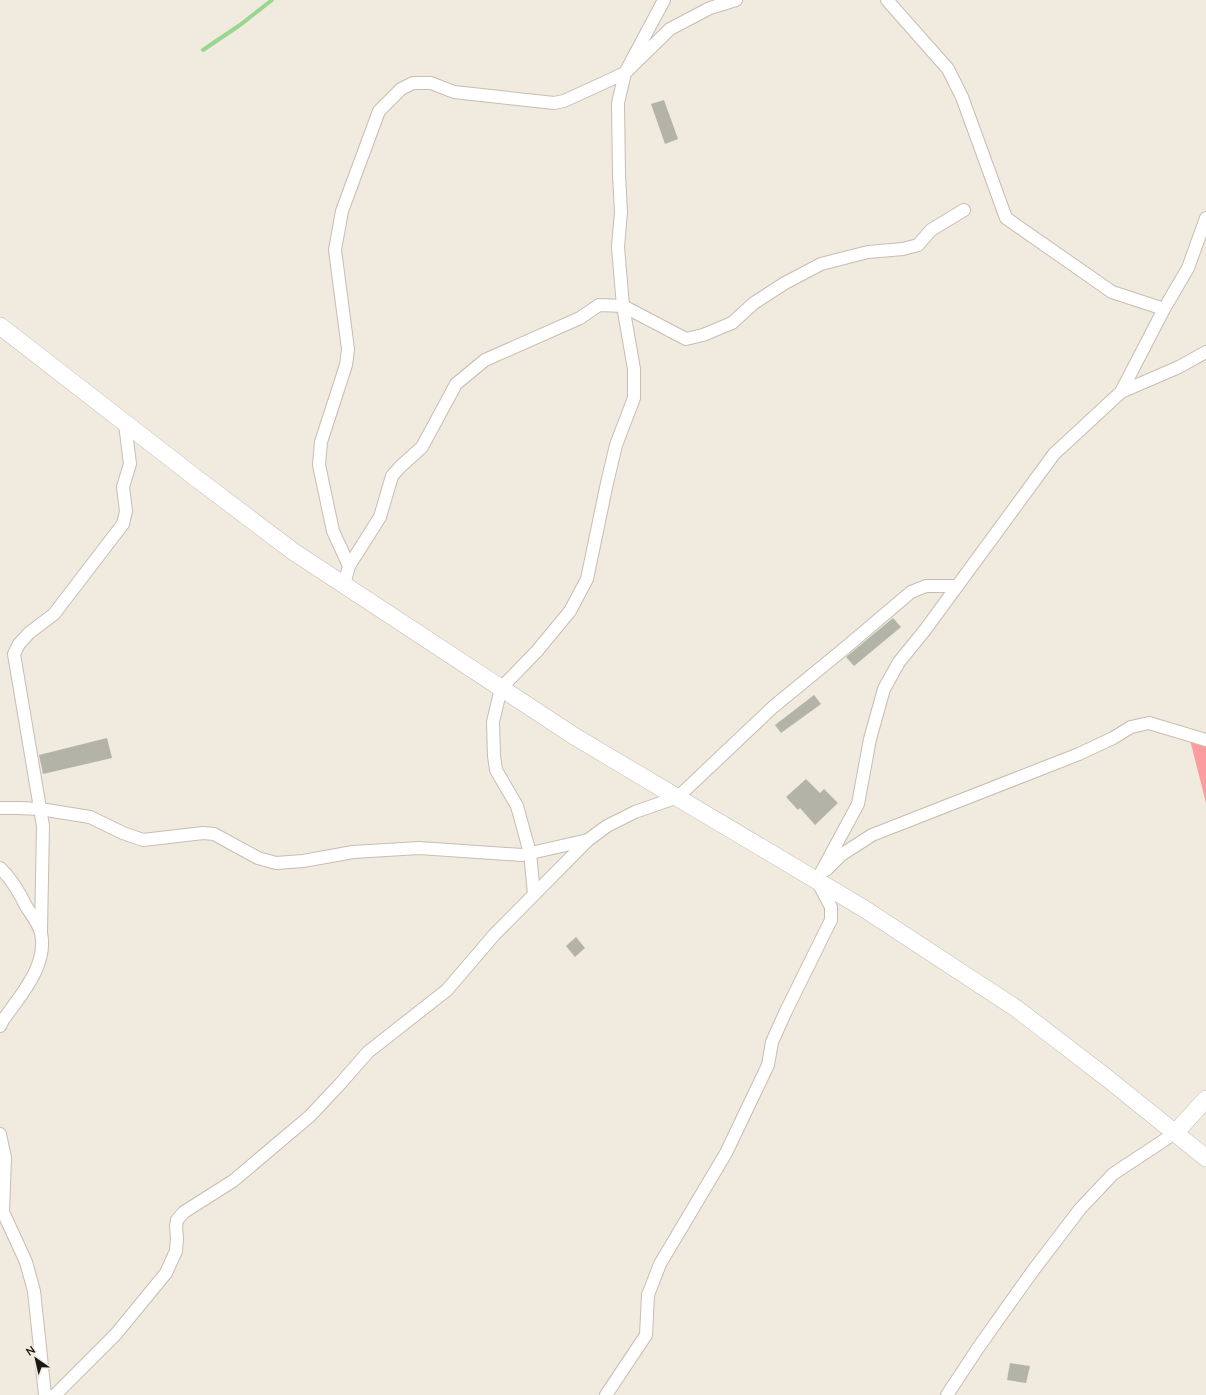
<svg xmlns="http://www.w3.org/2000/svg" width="1206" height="1395" font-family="'Nunito Sans',sans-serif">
<rect width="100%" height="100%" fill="#f1eade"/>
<polygon fill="#fd9ca0" points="1206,734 1206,803 1190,740"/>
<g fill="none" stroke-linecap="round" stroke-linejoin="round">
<polyline stroke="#98d78f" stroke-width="4" points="203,50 240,25 272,0"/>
</g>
<g fill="#b3b4a7">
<polygon points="664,100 678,139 665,144 651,104"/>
<polygon points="893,618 901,627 854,666 846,657"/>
<polygon points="814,695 821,704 781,733 775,725"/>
<polygon points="107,738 112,758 43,774 39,755"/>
<polygon points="806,779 820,793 824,789 838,803 815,825 800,808 798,810 786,797"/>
<polygon points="576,937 585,948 575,957 566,946"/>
<polygon points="1010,1363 1030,1366 1026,1383 1007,1380"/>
</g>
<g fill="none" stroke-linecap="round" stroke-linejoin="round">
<defs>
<g id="street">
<polyline points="887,0 948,69 962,97 1006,218 1112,292 1164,309"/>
<polyline points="1121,392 1179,367 1206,352"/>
<polyline points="349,566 380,517 392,476 400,467 422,447 456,384 485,360 580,318 599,305 623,306 686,339 703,335 732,323 754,303 785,283 821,264 868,252 903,249 918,245 931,230 964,210"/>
<polyline points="344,585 349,566 333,531 319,465 321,442 346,365 348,349 335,250 342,211 379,111 401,89 413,83 431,83 454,92 554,103 564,101 625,73 670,29 710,8 736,0"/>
<polyline points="0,808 19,808 40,809 90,817 123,833 143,840 203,833 214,834 258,858 276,863 303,861 353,852 419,848 522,855 588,840"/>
<path d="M 0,868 C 11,878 19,892 26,906 C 31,914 39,924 41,933 C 48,965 21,995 3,1020 L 0,1026"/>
<polyline points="826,870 841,855 872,835 1079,754 1113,738 1131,727 1149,723 1206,740"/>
<polyline points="817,880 858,804 870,739 884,689 899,662 925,630 1054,454 1121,392 1164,309 1188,268 1206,218"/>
<polyline points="534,894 530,853 517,806 496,770 494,756 493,722 501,688 537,651 570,611 587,579 607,483 616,445 634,398 634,369 623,306 618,247 621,212 619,175 618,103 625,73 664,0"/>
<polyline points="41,931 43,826 14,654 19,644 29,633 54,614 123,524 126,511 123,487 130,464 125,424"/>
<polyline points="0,1134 5,1158 3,1212 26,1262 34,1291 45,1395"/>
<polyline points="55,1395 116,1334 166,1273 176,1251 177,1238 176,1226 177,1220 184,1212 233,1181 310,1116 340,1084 368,1052 447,990 494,935 588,840 607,826 635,812 678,797 773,707 845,648 911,592 926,586 957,586"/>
<polyline points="606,1395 646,1335 648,1295 660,1264 726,1153 768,1065 772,1042 786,1011 831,920 831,907 817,881"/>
<polyline points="947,1395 978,1348 1032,1272 1080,1209 1113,1174 1175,1133"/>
</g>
<g id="secondary">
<polyline points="0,326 196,478 294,552 574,736 863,908 1017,1009 1107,1078 1206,1158"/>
<polyline points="1175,1133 1206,1099"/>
</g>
</defs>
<use href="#street" stroke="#c5beb3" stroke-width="14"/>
<use href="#secondary" stroke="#c5beb3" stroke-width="18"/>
<use href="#street" stroke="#fff" stroke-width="12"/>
<use href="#secondary" stroke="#fff" stroke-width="17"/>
</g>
<g transform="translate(36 1359) rotate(326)" stroke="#f1eade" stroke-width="3" paint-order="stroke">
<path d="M0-3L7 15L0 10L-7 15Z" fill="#1b1814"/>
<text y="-6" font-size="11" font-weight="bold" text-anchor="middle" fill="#1b1814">N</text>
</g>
</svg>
